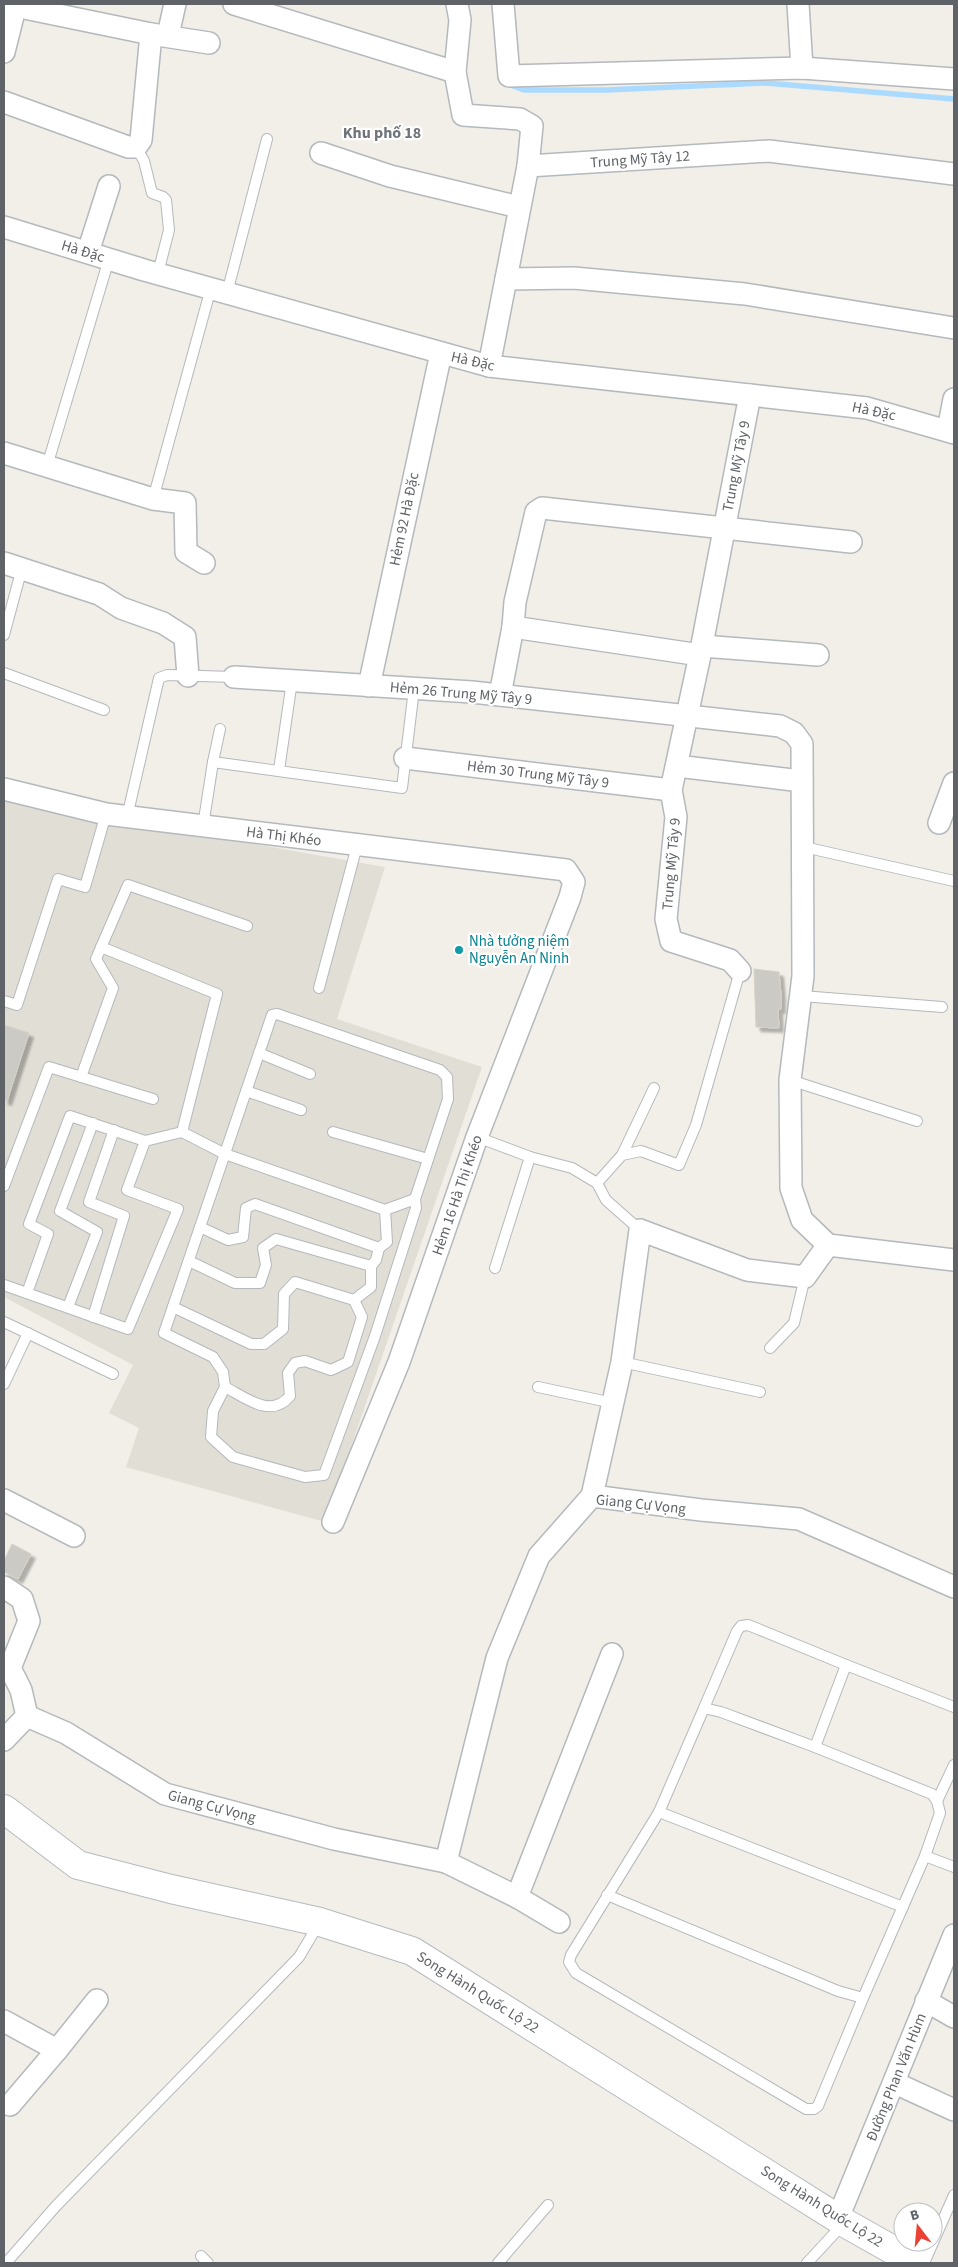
<svg xmlns="http://www.w3.org/2000/svg" width="958" height="2267" font-family="'Source Sans 3',sans-serif">
<defs>
<filter id="shadow"><feDropShadow dx="4.5" dy="4.5" stdDeviation="1" flood-color="#0004"/></filter>
</defs>
<rect width="100%" height="100%" fill="#f1efe8"/>
<polygon fill="#e1ded6" points="4,793 83,814 385,867 337,1019 482,1067 325,1522 126,1467 139,1428 109,1413 133,1365 4,1297"/>
<g fill="none" stroke-linecap="round" stroke-linejoin="round">
<polyline stroke="#aadaff" stroke-width="5.5" points="508,84 524,90 606,90 766,83 954,99"/>
</g>
<g fill="#cccac5" stroke="#d6d1c6" filter="url(#shadow)">
<polygon points="754,969 779,972 781,995 781,1009 778,1009 779,1028 756,1027"/>
<polygon points="4,1025 29,1033 7,1101 4,1100"/>
<polygon points="12,1544 31,1554 18,1579 4,1572 4,1561"/>
</g>
<g fill="none" stroke-linecap="round" stroke-linejoin="round">
<defs>
<g id="lane">
<polyline points="136,147 144,161 152,193 163,197 166,200 169,230 158,273"/>
<polyline points="227,293 267,139"/>
<polyline points="47,466 109,259"/>
<polyline points="153,499 211,288"/>
<polyline points="4,635 22,568"/>
<polyline points="4,673 104,710"/>
<polyline points="213,762 220,729"/>
<polyline points="279,770 292,681"/>
<polyline points="127,817 159,678 167,675 234,677"/>
<polyline points="203,826 213,762 402,788 414,689"/>
<polyline points="804,847 954,881"/>
<polyline points="101,947 217,994 182,1132"/>
<polyline points="319,988 357,846"/>
<polyline points="802,996 942,1007"/>
<polyline points="4,1001 17,1005 58,879 85,887 106,814"/>
<polygon points="277,1014 440,1070 447,1077 448,1099 415,1199 416,1208 375,1336 324,1475 305,1477 233,1457 211,1437 213,1411 225,1387 223,1372 213,1357 164,1333 272,1015"/>
<polyline points="259,1053 310,1074"/>
<polyline points="81,1077 113,988 96,959 128,885 247,926"/>
<polyline points="790,1080 917,1121"/>
<polyline points="246,1091 301,1110"/>
<polyline points="333,1132 428,1159"/>
<polyline points="477,1137 530,1157 572,1168 597,1183 606,1200 640,1230"/>
<polyline points="622,1155 654,1088"/>
<polyline points="597,1183 622,1155 641,1151 679,1165 696,1125 740,971"/>
<polyline points="4,1186 49,1067 153,1099"/>
<polyline points="200,1227 228,1240 243,1237 246,1208 255,1204 379,1248 387,1242 385,1210"/>
<polyline points="189,1261 235,1283 260,1283 266,1265 263,1248 276,1239 371,1266"/>
<polyline points="495,1268 530,1157"/>
<polyline points="4,1285 128,1329 178,1209 127,1190 145,1141"/>
<polyline points="27,1293 48,1234 29,1224 70,1116 145,1141 182,1132 225,1154 385,1210 415,1199"/>
<polyline points="68,1307 97,1232 60,1211 93,1123"/>
<polyline points="173,1307 251,1344 264,1344 283,1329 284,1294 295,1282 354,1300 371,1287 371,1266 376,1260 379,1248"/>
<polyline points="93,1317 124,1216 89,1202 114,1130"/>
<polyline points="4,1322 113,1374"/>
<polyline points="770,1348 794,1323 805,1277"/>
<polyline points="622,1362 760,1392"/>
<polyline points="4,1384 28,1333"/>
<path d="M 225,1387 C 246,1398 271,1419 290,1396 L 288,1373 L 295,1363 L 305,1361 L 331,1370 L 348,1362 L 362,1317 L 354,1300"/>
<polyline points="538,1387 613,1403"/>
<polyline points="704,1708 737,1631 741,1626 748,1625 758,1629 846,1665"/>
<polyline points="815,1747 846,1665 954,1707"/>
<polyline points="937,1801 954,1765"/>
<polyline points="659,1812 903,1907"/>
<polyline points="925,1856 954,1867"/>
<polyline points="607,1895 838,1991 863,1998 925,1856 940,1813 937,1801 932,1794 815,1747 721,1712 704,1708 659,1812 571,1955 569,1962 576,1973 806,2109 814,2109 818,2106 863,1998"/>
<polyline points="201,2256 208,2263"/>
<polyline points="6,2263 56,2206 299,1957 318,1925"/>
<polyline points="498,2263 548,2205"/>
<polyline points="807,2263 844,2223"/>
<polyline points="924,2263 954,2195"/>
</g>
<g id="street">
<polyline points="5,4 151,34 209,43"/>
<polyline points="234,4 455,72"/>
<polyline points="457,4 460,20 455,72 463,115 520,119 532,126 528,166"/>
<polyline points="503,4 509,76 802,68 954,79"/>
<polyline points="798,4 802,68"/>
<polyline points="168,35 175,4"/>
<polyline points="4,52 16,4"/>
<polyline points="4,102 128,147 136,147 141,140 151,34"/>
<polyline points="321,153 390,176 519,207"/>
<polyline points="4,227 144,270 489,366 867,408 954,433"/>
<polyline points="88,252 109,186"/>
<polyline points="506,279 574,278 745,294 954,328"/>
<polyline points="489,366 528,166 769,151 954,174"/>
<polyline points="948,430 954,399"/>
<polyline points="4,453 153,499 185,503 186,552 204,563"/>
<polyline points="4,563 99,594 121,608 163,623 185,637 188,676"/>
<polyline points="513,627 700,655"/>
<polyline points="702,646 818,655"/>
<polyline points="234,677 472,692 780,726 794,733 802,744 803,976 790,1080 791,1188 802,1220 828,1245"/>
<polyline points="369,686 441,353"/>
<polyline points="500,695 513,627 515,602 536,512 542,508 851,542"/>
<polyline points="405,758 671,790"/>
<polyline points="677,766 801,781"/>
<polyline points="4,789 106,814 566,870 574,882 570,897 477,1137 399,1362 333,1522"/>
<polyline points="939,823 954,783"/>
<polyline points="740,971 730,960 671,941 666,919 676,817 671,790 700,655 750,395"/>
<polyline points="828,1245 954,1260"/>
<polyline points="592,1496 622,1362 640,1230 747,1270 805,1277 828,1245"/>
<polyline points="4,1500 74,1536"/>
<polyline points="4,1587 22,1599 29,1621 10,1668 21,1690 27,1716"/>
<polyline points="4,1740 27,1716 66,1733 165,1794 334,1839 446,1862 517,1897 559,1922"/>
<polyline points="446,1862 497,1658 539,1556 592,1496 701,1510 799,1519 954,1587"/>
<polyline points="517,1897 612,1654"/>
<polyline points="926,2001 954,2017"/>
<polyline points="4,2021 57,2050 97,2000"/>
<polyline points="895,2083 954,2110"/>
<polyline points="10,2105 57,2050"/>
<polyline points="838,2218 954,1935"/>
</g>
<polyline id="secondary" points="4,1809 78,1865 171,1889 320,1922 412,1951 845,2223 916,2263"/>
</defs>
<use href="#lane" stroke="#b5b8bc" stroke-width="12"/>
<use href="#street" stroke="#b5b8bc" stroke-width="24"/>
<use href="#secondary" stroke="#b6babf" stroke-width="30"/>
<use href="#lane" stroke="#fff" stroke-width="10"/>
<use href="#street" stroke="#fff" stroke-width="21"/>
<use href="#secondary" stroke="#fff" stroke-width="28"/>
</g>
<circle fill="#0f9aa8" stroke="#fff" stroke-width="2" cx="459" cy="950" r="5"/>
<g text-anchor="middle" stroke-width="4.5" stroke-linejoin="round" paint-order="stroke">
<g font-size="15" fill="#5f6368" stroke="#fff">
<text transform="translate(640 159) rotate(-4)" y="5">Trung Mỹ Tây 12</text>
<text transform="translate(83 251) rotate(17)" y="5">Hà Đặc</text>
<text transform="translate(473 361) rotate(13)" y="5">Hà Đặc</text>
<text transform="translate(874 411) rotate(12)" y="5">Hà Đặc</text>
<text transform="translate(736 466) rotate(-79)" y="5">Trung Mỹ Tây 9</text>
<text transform="translate(404 519) rotate(-78)" y="5">Hẻm 92 Hà Đặc</text>
<text transform="translate(461 693) rotate(5)" y="5">Hẻm 26 Trung Mỹ Tây 9</text>
<text transform="translate(538 774) rotate(7)" y="5">Hẻm 30 Trung Mỹ Tây 9</text>
<text transform="translate(284 836) rotate(7)" y="5">Hà Thị Khéo</text>
<text transform="translate(671 864) rotate(-85)" y="5">Trung Mỹ Tây 9</text>
<text transform="translate(457 1195) rotate(-71)" y="5">Hẻm 16 Hà Thị Khéo</text>
<text transform="translate(641 1504) rotate(6)" y="5">Giang Cự Vọng</text>
<text transform="translate(212 1806) rotate(15)" y="5">Giang Cự Vọng</text>
<text transform="translate(478 1992) rotate(32)" y="5">Song Hành Quốc Lộ 22</text>
<text transform="translate(896 2077) rotate(-68)" y="5">Đường Phan Văn Hùm</text>
<text transform="translate(822 2206) rotate(32)" y="5">Song Hành Quốc Lộ 22</text>
</g>
<g font-size="15" fill="#0d838f" stroke="#fff" text-anchor="start">
<text x="469" y="946">Nhà tưởng niệm<tspan x="469" dy="17">Nguyễn An Ninh</tspan></text>
</g>
<g font-size="16" font-weight="bold" fill="#70757a" stroke="#fff">
<text x="382" y="138">Khu phố 18</text>
</g>
</g>
<rect width="958" height="2267" fill="none" stroke="#5f6368" stroke-width="10"/>
<g transform="translate(918 2227) rotate(344)"><circle r="24" fill="#ffffff" stroke="#bfc1c3"/>
<path d="M0-4L9 19L0 12L-9 19Z" fill="#ea4335"/>
<text y="-8" font-size="14" font-weight="bold" text-anchor="middle" fill="#5f6368">B</text>
</g>
</svg>
